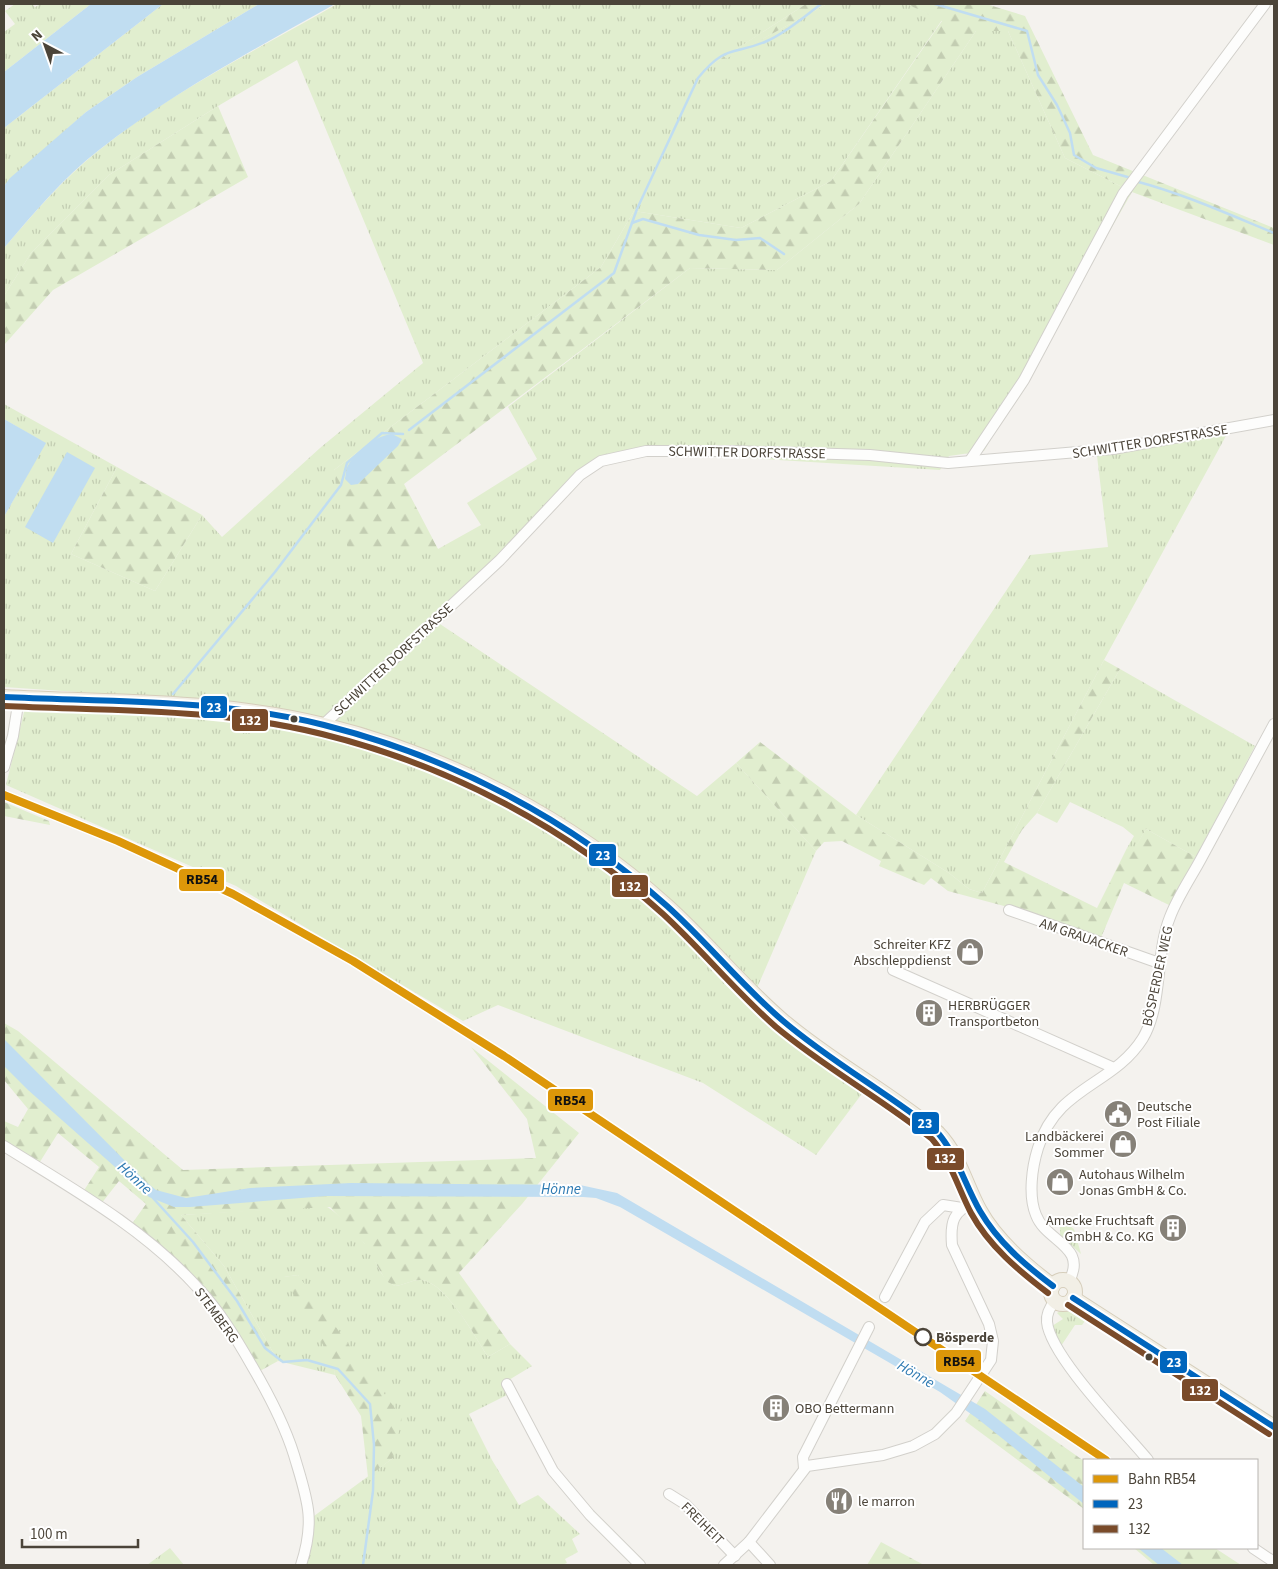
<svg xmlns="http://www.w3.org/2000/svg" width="1278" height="1569" font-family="'Source Sans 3',sans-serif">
<defs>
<pattern id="grass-tufts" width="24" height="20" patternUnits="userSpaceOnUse" patternTransform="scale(1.25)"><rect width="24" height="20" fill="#e1eecf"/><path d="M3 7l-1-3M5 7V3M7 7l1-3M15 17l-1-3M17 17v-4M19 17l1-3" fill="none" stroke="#c3cdb2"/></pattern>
<pattern id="forest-firs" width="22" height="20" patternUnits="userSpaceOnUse" patternTransform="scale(1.25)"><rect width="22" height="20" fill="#e1eecf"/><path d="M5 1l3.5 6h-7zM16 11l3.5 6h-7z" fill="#c3cdb2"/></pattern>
</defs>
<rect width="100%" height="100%" fill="#f4f2ee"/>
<g fill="url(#grass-tufts)">
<polygon points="15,4 32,4 35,7 41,4 91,4 4,72 4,32 15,24 5,11"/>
<polygon points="163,4 259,4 137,77 86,112 4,186 4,128"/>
<path d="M 337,4 L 806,4 L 704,70 L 827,4 L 907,4 L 942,20 L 831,181 L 741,228 L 634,211 L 601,267 L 334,470 L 438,549 L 481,525 L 467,503 L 537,459 L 508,407 L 690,268 L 777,270 L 859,204 L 976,31 L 1008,31 L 1065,158 L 1132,192 L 984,451 L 949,456 L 940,470 L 651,452 L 605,459 L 580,475 L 434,620 L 697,796 L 736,763 L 816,851 L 757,988 L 547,811 L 472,770 L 368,730 L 286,711 L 166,698 L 4,687 L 4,514 L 5,515 L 45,443 L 4,419 L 4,404 L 117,467 L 71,554 L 155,591 L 202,515 L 222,537 L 320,448 L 423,363 L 297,60 L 218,106 L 109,175 L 31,253 L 4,296 L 4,248 C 33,214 63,179 98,151 C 170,92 257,50 337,4 Z"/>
<polygon points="1227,434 1104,660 982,893 969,889 949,873 856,815 1030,555 1108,547 1097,456"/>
<polygon points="1120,669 1255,746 1196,857 1146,829 1133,852 1127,848 1134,836 1123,827 1070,802 1057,823 1037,813"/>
<polygon points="26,704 167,710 254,720 319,731 384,750 467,779 601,859 667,912 778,1024 864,1091 816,1155 703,1083 498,1005 463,1021 236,886 6,785"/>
<path d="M 325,1206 C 335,1209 365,1242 370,1251 C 377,1264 381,1279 395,1286 C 404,1285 413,1279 422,1280 C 446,1283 476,1338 488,1357 L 510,1344 L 532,1366 L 502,1384 L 507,1395 L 469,1414 L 492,1460 L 519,1505 L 538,1495 L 580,1534 L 572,1539 L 578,1552 L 565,1559 L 567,1563 L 562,1565 L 304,1565 L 314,1516 L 393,1458 L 298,1275 L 284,1277 L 333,1360 L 335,1375 L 278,1361 L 224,1266 L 181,1215 Z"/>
<polygon points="1066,1223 1074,1229 1081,1254 1060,1235 1060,1227"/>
<polygon points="1062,1310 1071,1312 1085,1321 1082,1325 1075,1325 1061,1346 1052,1326 1063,1319 1057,1313"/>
<polygon points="170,1548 184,1565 147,1565"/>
</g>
<g fill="url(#forest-firs)">
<polygon points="806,4 827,4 696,75"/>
<polygon points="907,4 986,4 1025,16 1093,155 1274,228 1274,245 1132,192 1065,158 1008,31 976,31 859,204 777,270 690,268 404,484 438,549 348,550 334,470 601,267 634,211 741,228 831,181 942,21"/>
<polygon points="218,106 248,177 53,290 4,345 4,296 31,253 109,175"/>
<polygon points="117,467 202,515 155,591 71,554"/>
<polygon points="1104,660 1120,669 1037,813 1022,830 1004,862 1097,908 1127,848 1133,851 1146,829 1196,857 1171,906 1124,883 1100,940 1023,911 948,891 931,878 924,885 879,866 881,861 842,841 824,842 816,851 736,763 760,742 856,815 949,873 969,889 982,893"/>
<polygon points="4,802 49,821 50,825 4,816"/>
<path d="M 4,1023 L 18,1031 L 183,1170 L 536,1158 L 527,1119 L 471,1047 L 579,1133 L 522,1204 L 459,1273 L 510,1344 L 488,1357 C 476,1338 446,1283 422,1280 C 413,1279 404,1285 395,1286 L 386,1281 L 364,1243 L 330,1207 L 181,1215 L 224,1266 L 278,1361 L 258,1372 L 232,1327 L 131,1225 L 146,1204 L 119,1181 L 101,1204 L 83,1192 L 99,1167 L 58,1133 L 38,1165 L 4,1141 L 4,1121 L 18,1127 L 28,1109 L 4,1080 Z"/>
<polygon points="298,1275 402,1418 393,1458 368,1477 361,1416 335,1375 332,1360 283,1277"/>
<polygon points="985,1391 1084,1461 1084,1509 965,1421"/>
<polygon points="881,1542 924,1565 867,1565"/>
<polygon points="1134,1548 1215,1548 1241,1565 1154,1565"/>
</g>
<g fill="#c0ddf1">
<polygon points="91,4 163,4 4,128 4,72"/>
<path d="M 259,4 L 335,4 C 255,49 172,93 99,150 C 63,178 33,214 4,248 L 4,186 L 10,178 L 86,112 L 137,77 Z"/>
<polygon points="4,419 46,443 5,515 4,514"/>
<path d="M 392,434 L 402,439 L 398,446 L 358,484 L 351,485 L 345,479 C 346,475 346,468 349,464 C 357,450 376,436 392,434 Z"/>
<polygon points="67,452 95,468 53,543 25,527"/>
<polygon points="4,1039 146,1182 156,1190 186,1198 250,1188 351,1183 580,1185 617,1193 985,1409 1084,1487 1084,1504 978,1419 940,1392 620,1207 596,1198 583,1197 326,1196 190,1207 174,1207 149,1197 28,1090 4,1066"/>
<polygon points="1138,1548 1161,1548 1183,1565 1159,1565"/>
</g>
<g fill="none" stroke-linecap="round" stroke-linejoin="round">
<g stroke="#c0ddf1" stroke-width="2.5">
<polyline points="935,4 1027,31 1038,75 1057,105 1070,133 1074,155 1096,168 1131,178"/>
<path d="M 1135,181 C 1184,194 1228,214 1274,233"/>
<polyline points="632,223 643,219 699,235 736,240 760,238 784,254"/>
<path d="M 409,430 L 614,273 L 637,209 L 698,78 C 727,43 733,56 767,41 C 787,32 805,16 821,4"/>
<polyline points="173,694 275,572 341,485 347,463 382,433 403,434"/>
<polyline points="153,1198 193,1242 237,1301 265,1348 283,1362 307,1360 338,1369 370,1404 374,1445 373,1491 363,1565"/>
</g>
<defs>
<g id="minor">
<polyline points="971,459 1024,380 1123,194 1265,4"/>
<polyline points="323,725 500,560 580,475 601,461 646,451 734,451 870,455 948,463 1113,449 1274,420"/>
<polyline points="4,767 13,736 19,698"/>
<polyline points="1009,910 1159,963"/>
<polyline points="893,970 1114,1068"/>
<path d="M 4,1146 C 71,1188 142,1227 196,1286 C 219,1310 236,1338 252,1366 C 269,1395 284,1423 294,1455 C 307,1499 316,1519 301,1565"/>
<path d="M 1069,1281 C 1088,1246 1046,1242 1036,1215 C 1028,1196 1032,1167 1038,1148 C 1057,1086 1113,1086 1143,1038 C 1163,1004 1155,954 1170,917 C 1178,896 1192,876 1202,857 C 1226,812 1250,768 1274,724"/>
<polyline points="885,1297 925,1222 943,1205 962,1208"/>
<path d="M 1055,1301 C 1050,1307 1046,1314 1047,1322 C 1050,1356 1124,1431 1148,1460"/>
<polyline points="507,1384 553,1471 590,1515 640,1565"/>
<polyline points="804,1468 803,1457 869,1327"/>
<polyline points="669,1494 685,1504 735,1556"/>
<polyline points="749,1542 770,1565"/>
<polyline points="1253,1548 1274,1562"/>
<path d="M 724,1565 L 749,1542 L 807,1466 L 883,1455 L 913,1446 L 935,1434 L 956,1413 L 991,1360 L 993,1341 L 989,1324 L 952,1245 C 950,1221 953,1212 975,1201"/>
</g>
<g id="major">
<path d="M 4,697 C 110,703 220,699 324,725 C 450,756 571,819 667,906 C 707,942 741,985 782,1020 C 831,1062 889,1092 938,1133 C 960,1156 965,1184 980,1211 C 996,1240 1026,1266 1053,1286"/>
<circle cx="1063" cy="1292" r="12"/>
<polyline points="1073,1298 1274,1427"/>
</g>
</defs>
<use href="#minor" stroke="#d2d0cb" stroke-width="12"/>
<use href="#major" stroke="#d6cebb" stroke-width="16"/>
<use href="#minor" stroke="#fdfdfc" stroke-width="10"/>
<use href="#major" stroke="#f2efe6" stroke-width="14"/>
<defs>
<g id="bus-1">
<path d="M 4,697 C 111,702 220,699 324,725 C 451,757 570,819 667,906 C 707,942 741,985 782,1020 C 831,1062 888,1093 938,1133 C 958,1157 965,1185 980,1211 C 998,1242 1025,1265 1053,1286"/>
<polyline points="1073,1298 1274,1427"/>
</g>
<g id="bus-2">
<path d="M 4,706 C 110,711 218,708 322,734 C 448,765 567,827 663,914 C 702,950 736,992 776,1027 C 825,1068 882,1099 932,1139 C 951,1161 958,1188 971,1213 C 989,1246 1019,1271 1048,1293"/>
<polyline points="1068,1305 1269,1434"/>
</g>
</defs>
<use href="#bus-1" stroke="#fff" stroke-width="10"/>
<use href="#bus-2" stroke="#fff" stroke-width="10"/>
<use href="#bus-1" stroke="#0065bd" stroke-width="6"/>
<use href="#bus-2" stroke="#7a4b2a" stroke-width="6"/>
<defs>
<polyline id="rail-1" points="4,795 118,841 233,894 353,961 504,1056 1106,1460"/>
</defs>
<use href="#rail-1" stroke="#fff" stroke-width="11"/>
<use href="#rail-1" stroke="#dd9709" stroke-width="8"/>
</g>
<defs>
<symbol id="shop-disc" viewBox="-11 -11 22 22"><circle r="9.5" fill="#868178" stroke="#fff"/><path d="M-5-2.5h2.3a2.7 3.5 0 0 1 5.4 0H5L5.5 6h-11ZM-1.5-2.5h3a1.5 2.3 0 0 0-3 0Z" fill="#fff"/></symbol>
<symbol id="building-disc" viewBox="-11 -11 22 22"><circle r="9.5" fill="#868178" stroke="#fff"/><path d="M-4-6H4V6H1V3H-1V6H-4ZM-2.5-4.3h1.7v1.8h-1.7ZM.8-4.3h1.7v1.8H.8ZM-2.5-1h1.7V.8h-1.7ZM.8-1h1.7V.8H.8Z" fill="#fff"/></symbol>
<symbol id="civic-disc" viewBox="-11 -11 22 22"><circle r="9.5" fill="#868178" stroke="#fff"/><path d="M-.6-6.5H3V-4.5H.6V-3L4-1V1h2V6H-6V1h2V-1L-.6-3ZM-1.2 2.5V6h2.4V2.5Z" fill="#fff"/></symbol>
<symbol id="restaurant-disc" viewBox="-11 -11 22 22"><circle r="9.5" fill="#868178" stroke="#fff"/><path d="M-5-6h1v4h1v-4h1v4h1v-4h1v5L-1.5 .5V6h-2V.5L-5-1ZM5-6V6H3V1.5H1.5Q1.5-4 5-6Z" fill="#fff"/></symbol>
</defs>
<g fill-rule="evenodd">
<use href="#shop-disc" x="954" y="936" width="32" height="32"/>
<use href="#building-disc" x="913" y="997" width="32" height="32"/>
<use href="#civic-disc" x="1102" y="1098" width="32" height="32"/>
<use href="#shop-disc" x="1107" y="1128" width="32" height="32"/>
<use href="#shop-disc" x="1044" y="1166" width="32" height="32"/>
<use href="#building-disc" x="1157" y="1212" width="32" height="32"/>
<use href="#building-disc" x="760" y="1392" width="32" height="32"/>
<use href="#restaurant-disc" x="823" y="1485" width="32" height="32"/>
</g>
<g fill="#4b4439" stroke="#fff" stroke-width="2">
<circle cx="294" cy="719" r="4.5"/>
<circle cx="1149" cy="1357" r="4.5"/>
</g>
<circle fill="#fff" stroke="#4b4439" stroke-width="2.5" cx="923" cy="1337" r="8"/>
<g text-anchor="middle" stroke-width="4" stroke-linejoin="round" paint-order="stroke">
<g font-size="14" fill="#4b4439" stroke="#fff">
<text transform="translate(1150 441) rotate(-9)" y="5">SCHWITTER DORFSTRASSE</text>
<text transform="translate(747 452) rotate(1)" y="5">SCHWITTER DORFSTRASSE</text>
<text transform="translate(393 659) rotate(-43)" y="5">SCHWITTER DORFSTRASSE</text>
<text transform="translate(1084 937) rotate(19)" y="5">AM GRAUACKER</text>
<text transform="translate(1157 976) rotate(-78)" y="5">BÖSPERDER WEG</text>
<text transform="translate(217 1315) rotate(54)" y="5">STEMBERG</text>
<text transform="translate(703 1523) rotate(45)" y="5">FREIHEIT</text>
</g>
<g font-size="14" fill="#4b4439" stroke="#fff" text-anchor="start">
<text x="951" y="949" text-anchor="end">Schreiter KFZ<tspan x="951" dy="16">Abschleppdienst</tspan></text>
<text x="948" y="1010">HERBRÜGGER<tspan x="948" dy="16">Transportbeton</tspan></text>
<text x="1137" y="1111">Deutsche<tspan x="1137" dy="16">Post Filiale</tspan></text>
<text x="1104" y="1141" text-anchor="end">Landbäckerei<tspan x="1104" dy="16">Sommer</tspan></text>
<text x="1079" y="1179">Autohaus Wilhelm<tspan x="1079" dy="16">Jonas GmbH &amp; Co.</tspan></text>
<text x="1154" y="1225" text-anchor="end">Amecke Fruchtsaft<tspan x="1154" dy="16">GmbH &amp; Co. KG</tspan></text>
<text x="795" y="1413">OBO Bettermann</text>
<text x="858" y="1506">le marron</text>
</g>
<g font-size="14" font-weight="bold" fill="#4b4439" stroke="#fff" text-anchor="start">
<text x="936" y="1342">Bösperde</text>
</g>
<g font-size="15" font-style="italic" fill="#2e7ab2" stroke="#fff">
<text transform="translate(135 1178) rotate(42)" y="5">Hönne</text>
<text x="561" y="1194">Hönne</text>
<text transform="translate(916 1374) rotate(30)" y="5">Hönne</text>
</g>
</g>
<g stroke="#fff" stroke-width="2">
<rect x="200" y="695" width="28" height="24" rx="5" fill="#0065bd"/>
<rect x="231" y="708" width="38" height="24" rx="5" fill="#7a4b2a"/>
<rect x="588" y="843" width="29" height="24" rx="5" fill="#0065bd"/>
<rect x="178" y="868" width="47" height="24" rx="5" fill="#dd9709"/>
<rect x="611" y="874" width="38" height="24" rx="5" fill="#7a4b2a"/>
<rect x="547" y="1088" width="47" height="24" rx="5" fill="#dd9709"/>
<rect x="911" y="1111" width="29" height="24" rx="5" fill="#0065bd"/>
<rect x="926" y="1147" width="39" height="24" rx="5" fill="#7a4b2a"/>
<rect x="935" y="1349" width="47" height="24" rx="5" fill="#dd9709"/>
<rect x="1159" y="1350" width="29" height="24" rx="5" fill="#0065bd"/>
<rect x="1181" y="1378" width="38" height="24" rx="5" fill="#7a4b2a"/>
</g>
<g font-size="14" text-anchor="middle" font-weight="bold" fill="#fff">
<text x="214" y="712">23</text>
<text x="250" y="725">132</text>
<text x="603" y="860">23</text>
<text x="630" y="891">132</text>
<text x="925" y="1128">23</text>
<text x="945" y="1163">132</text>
<text x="1174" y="1367">23</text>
<text x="1200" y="1395">132</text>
</g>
<g font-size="14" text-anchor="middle" font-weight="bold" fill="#111">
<text x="202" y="884">RB54</text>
<text x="570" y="1105">RB54</text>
<text x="959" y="1366">RB54</text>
</g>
<rect width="1278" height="1569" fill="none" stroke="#4b4439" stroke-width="10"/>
<rect x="1083" y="1459" width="175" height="90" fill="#ffffff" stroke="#b7b4b0"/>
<rect x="1093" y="1475" width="25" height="8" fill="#dd9709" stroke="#b7b4b0"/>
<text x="1128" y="1484" font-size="15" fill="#4b4439">Bahn RB54</text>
<rect x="1093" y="1500" width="25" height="8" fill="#0065bd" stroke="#b7b4b0"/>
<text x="1128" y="1509" font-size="15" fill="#4b4439">23</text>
<rect x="1093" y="1525" width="25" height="8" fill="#7a4b2a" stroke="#b7b4b0"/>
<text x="1128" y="1534" font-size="15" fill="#4b4439">132</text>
<g transform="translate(45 45) rotate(319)" stroke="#ffffff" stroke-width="4" paint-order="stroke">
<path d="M0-4L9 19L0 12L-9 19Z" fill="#4b4439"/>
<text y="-8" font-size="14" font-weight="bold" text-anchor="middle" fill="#4b4439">N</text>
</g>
<path d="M22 1539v8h116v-8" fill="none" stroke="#4b4439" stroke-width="2.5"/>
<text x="30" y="1539" font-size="15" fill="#4b4439" stroke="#ffffff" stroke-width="4" paint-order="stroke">100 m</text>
</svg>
